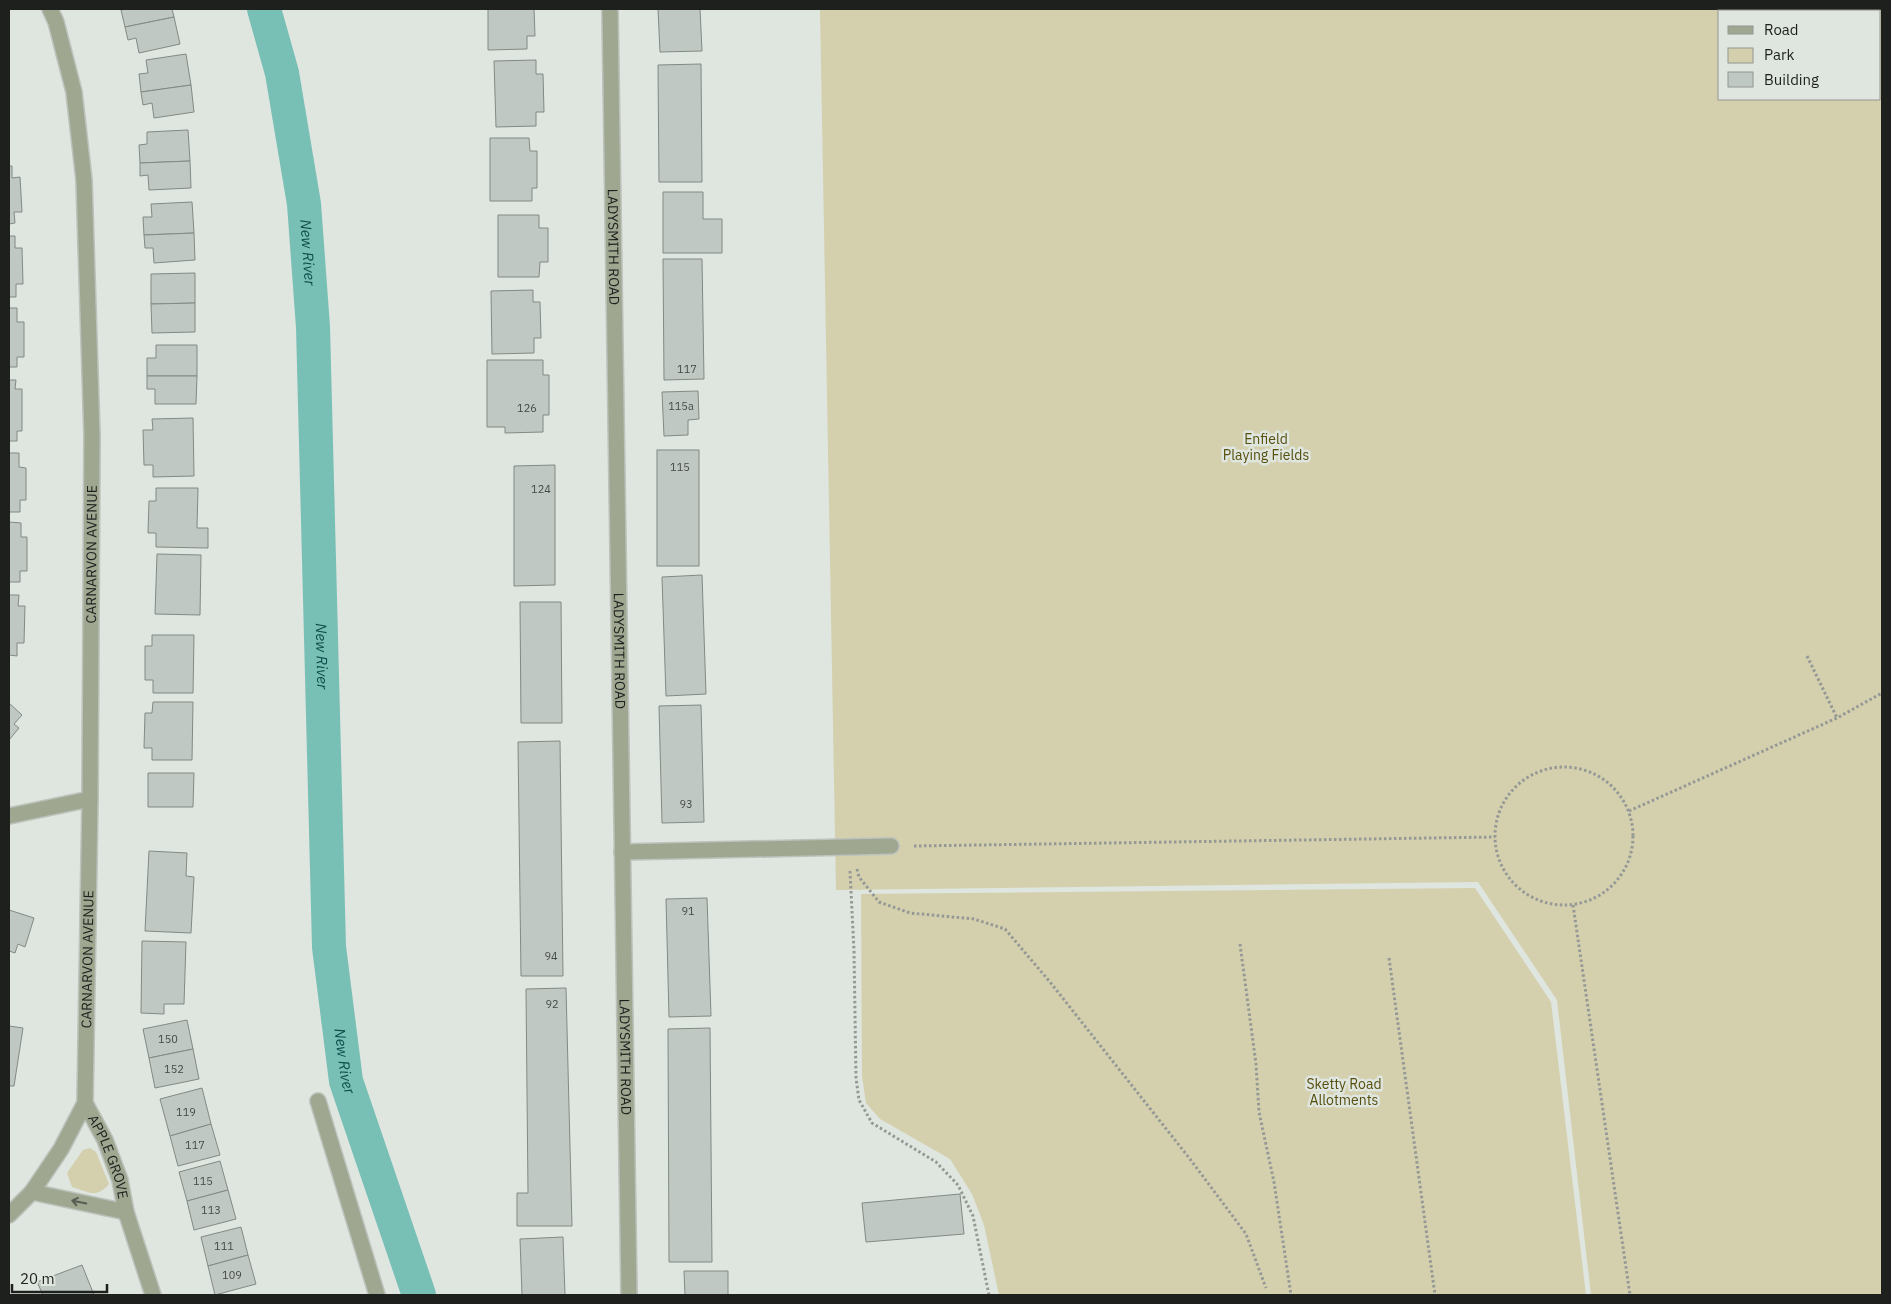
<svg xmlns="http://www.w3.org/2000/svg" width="1891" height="1304" font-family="'IBM Plex Sans',sans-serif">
<rect width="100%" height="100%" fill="#dfe5df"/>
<g fill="#d4d0ae" fill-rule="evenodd">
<path d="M 820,9 L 1882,9 L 1882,1295 L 1591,1295 L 1557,1000 L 1478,882 L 836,890 ZM 1720,11 L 1880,11 L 1880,99 L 1720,99 Z"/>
<polygon points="1475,888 1551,1002 1586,1295 999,1295 984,1225 972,1194 950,1159 880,1119 866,1103 862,1076 861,894"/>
<path d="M 90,1148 L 96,1152 L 109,1184 C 97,1199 88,1192 72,1187 L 67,1173 L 83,1150 Z"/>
</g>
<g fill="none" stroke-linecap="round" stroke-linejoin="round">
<path stroke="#78bfb6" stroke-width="34" id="s1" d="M 264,9 L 282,73 L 304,204 L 313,327 L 329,947 L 346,1081 L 419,1295"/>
</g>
<g fill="#bfc8c3" stroke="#828a86">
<polygon points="126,9 172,9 174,17 125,27 121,10"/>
<polygon points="488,9 534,9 535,36 527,36 527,49 488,50"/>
<polygon points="658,9 700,9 702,51 660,52"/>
<polygon points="174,17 180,44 139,53 136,38 128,40 125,27"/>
<polygon points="186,54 191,85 141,92 139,74 148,73 146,60"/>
<polygon points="536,60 536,74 543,74 544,112 536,112 536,126 496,127 494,61"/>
<polygon points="701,64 702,182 659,182 658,65"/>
<polygon points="191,85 194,112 154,118 152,103 143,105 141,92"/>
<polygon points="188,130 190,161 140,163 139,145 147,144 147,132"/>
<polygon points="490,138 529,138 530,151 537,151 537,188 532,188 532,201 490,201"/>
<polygon points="190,161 191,188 149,190 148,175 140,176 140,163"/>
<polygon points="9,166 12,166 12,178 20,177 22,212 14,212 15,223 9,224"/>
<polygon points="663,192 703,192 703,219 722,219 722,253 663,253"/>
<polygon points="192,202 194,233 144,235 143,217 152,217 151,204"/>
<polygon points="498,215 539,215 539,228 548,228 548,262 540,262 539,277 498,277"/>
<polygon points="194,233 195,260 154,263 153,248 145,248 144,235"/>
<polygon points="9,236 15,236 15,248 22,248 23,284 16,284 16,297 9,297"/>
<polygon points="663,259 702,259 704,379 664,380"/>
<polygon points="195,273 195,303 151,304 151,274"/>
<polygon points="533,290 533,302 540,302 541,338 534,338 534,353 492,354 491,291"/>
<polygon points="195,303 195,332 152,333 151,304"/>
<polygon points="9,308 17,308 17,322 24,322 24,357 17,357 17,367 9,367"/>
<polygon points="156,345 197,345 197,376 147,376 147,358 156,358"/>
<polygon points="487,360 543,360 543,375 549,375 549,415 543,415 543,432 505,433 505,427 487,427"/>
<polygon points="147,376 197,376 196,404 155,404 155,389 147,389"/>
<polygon points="9,380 16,380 15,389 22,389 22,431 17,431 17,441 9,441"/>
<polygon points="698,391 699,419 688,420 688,435 664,436 662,392"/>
<polygon points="193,418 194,476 153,477 153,465 144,465 143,430 153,430 152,419"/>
<rect x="657" y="450" width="42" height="116"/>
<polygon points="9,453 19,453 19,467 26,468 26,500 20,500 20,512 9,512"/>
<polygon points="555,465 555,585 514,586 514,466"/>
<polygon points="156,488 198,488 197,528 208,528 208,548 156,547 156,533 148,533 149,501 156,501"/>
<polygon points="9,522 21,523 21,537 27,537 27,571 20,571 20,582 9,582"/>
<polygon points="157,554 201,555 200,615 155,614"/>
<polygon points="702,575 706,694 666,696 662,577"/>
<polygon points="9,595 19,595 18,606 25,606 24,643 17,643 17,656 9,655"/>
<polygon points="520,602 561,602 562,723 521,723"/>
<polygon points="152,635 194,635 193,693 153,693 153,680 145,680 145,646 152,646"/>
<polygon points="153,702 193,702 192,760 152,760 152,748 144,748 145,713 152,713"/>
<polygon points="9,703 22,715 14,724 19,728 9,740"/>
<polygon points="701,705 704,822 662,823 659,706"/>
<polygon points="560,741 563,976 521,976 518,742"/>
<polygon points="148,773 194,773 193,807 148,807"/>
<polygon points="149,851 187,853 186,876 194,877 191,933 145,931"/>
<polygon points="707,898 711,1016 669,1017 666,899"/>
<polygon points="9,910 34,918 25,947 18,944 15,953 9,951"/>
<polygon points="142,941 186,942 184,1004 164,1004 164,1014 141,1013"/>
<polygon points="566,988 572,1226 517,1226 517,1193 528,1193 526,989"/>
<polygon points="187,1020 193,1049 149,1058 143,1029"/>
<polygon points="9,1026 23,1028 14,1086 9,1086"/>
<polygon points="710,1028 712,1262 669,1262 668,1029"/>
<polygon points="193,1049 199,1079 155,1088 149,1058"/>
<polygon points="202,1088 211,1124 170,1136 160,1099"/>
<polygon points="211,1124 220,1155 178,1166 170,1136"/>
<polygon points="220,1161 228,1190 187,1201 179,1172"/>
<polygon points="228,1190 236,1219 194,1230 187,1201"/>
<polygon points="960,1194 964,1234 866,1242 862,1203"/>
<polygon points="241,1227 248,1255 208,1266 201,1237"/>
<polygon points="563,1237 565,1295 522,1295 520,1239"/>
<polygon points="248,1255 256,1284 215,1295 208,1266"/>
<polygon points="82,1265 94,1295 43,1295 37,1282"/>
<polygon points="684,1271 728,1271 728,1295 685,1295"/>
</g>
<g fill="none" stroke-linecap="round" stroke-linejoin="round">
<defs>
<g id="minor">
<path id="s2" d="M 610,9 L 629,1295"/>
<polyline points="9,816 90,799"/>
<polyline points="622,852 891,846"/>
<polyline points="318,1101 377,1295"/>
<path id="s3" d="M 85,1103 L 105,1140 L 120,1180 L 126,1212 L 153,1295"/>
<polyline points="32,1192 126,1212"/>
<path id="s4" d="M 9,1215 L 32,1192 L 61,1149 L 85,1103 L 90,799 L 92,436 L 84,180 L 74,92 L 56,22 L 50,9"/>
</g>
</defs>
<use href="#minor" stroke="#bcc2bc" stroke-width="18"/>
<g stroke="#959995" stroke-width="3" stroke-dasharray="2.5 2.5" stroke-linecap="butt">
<polyline points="1807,656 1837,718"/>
<circle cx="1564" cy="836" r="69"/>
<polyline points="1629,811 1837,718 1882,693"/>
<polyline points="914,846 1495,837"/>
<polyline points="857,869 859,877 879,902 910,913 974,919 1005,929 1050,982 1190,1159 1246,1234 1266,1288"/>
<polyline points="850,871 854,951 856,1078 859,1100 872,1123 936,1162 958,1185 973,1216 989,1295"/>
<polyline points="1573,905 1630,1295"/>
<polyline points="1240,944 1256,1064 1259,1112 1274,1182 1291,1295"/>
<polyline points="1389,958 1435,1295"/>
</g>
<use href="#minor" stroke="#9fa791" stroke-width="15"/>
</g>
<defs><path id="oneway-shaft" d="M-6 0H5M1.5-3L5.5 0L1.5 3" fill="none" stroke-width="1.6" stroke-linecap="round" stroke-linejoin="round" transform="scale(1.25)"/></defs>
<use stroke="#585d52" href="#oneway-shaft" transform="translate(79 1202) rotate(-168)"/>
<g text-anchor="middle" stroke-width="5" stroke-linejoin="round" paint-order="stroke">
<g font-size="11" fill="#464a47">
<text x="687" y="373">117</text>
<text x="681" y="410">115a</text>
<text x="527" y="412">126</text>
<text x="680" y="471">115</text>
<text x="541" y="493">124</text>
<text x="686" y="808">93</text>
<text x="688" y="915">91</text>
<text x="551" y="960">94</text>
<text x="552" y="1008">92</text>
<text x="168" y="1043">150</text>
<text x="174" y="1073">152</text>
<text x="186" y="1116">119</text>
<text x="195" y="1149">117</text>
<text x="203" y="1185">115</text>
<text x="211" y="1214">113</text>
<text x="224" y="1250">111</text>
<text x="232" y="1279">109</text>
</g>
<g font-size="14" fill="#1e201e" stroke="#dfe5df">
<text dy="5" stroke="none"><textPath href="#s2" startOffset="238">LADYSMITH ROAD</textPath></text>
<text dy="5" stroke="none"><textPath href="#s4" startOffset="685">CARNARVON AVENUE</textPath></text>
<text dy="5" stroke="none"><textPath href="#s2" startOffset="642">LADYSMITH ROAD</textPath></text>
<text dy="5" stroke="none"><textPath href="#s4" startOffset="280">CARNARVON AVENUE</textPath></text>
<text dy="5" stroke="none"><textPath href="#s2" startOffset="1048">LADYSMITH ROAD</textPath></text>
<text dy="5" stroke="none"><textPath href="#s3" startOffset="59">APPLE GROVE</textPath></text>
</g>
<g font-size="14" fill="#574f0d" stroke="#dfe5df">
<text x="1266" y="444">Enfield<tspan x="1266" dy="16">Playing Fields</tspan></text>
<text x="1344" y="1089">Sketty Road<tspan x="1344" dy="16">Allotments</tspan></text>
</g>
<g font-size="15" font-style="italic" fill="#0e4d48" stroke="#dfe5df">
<text dy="5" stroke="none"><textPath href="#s1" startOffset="248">New River</textPath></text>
<text dy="5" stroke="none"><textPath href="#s1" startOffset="652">New River</textPath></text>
<text dy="5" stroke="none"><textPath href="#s1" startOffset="1058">New River</textPath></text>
</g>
</g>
<rect width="1891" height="1304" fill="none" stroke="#1e201e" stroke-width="20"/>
<rect x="1718" y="10" width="162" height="90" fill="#dfe5df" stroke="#929692"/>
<rect x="1728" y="26" width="25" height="8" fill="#9fa791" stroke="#929692"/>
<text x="1764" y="35" font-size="15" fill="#1e201e">Road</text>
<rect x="1728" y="48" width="25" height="15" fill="#d4d0ae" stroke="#929692"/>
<text x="1764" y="60" font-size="15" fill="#1e201e">Park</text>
<rect x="1728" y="72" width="25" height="15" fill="#bfc8c3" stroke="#929692"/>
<text x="1764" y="85" font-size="15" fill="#1e201e">Building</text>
<path d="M12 1284v8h95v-8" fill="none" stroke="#1e201e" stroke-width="2.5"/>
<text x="20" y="1284" font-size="15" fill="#1e201e" stroke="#dfe5df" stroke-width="4" paint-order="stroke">20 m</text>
</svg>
